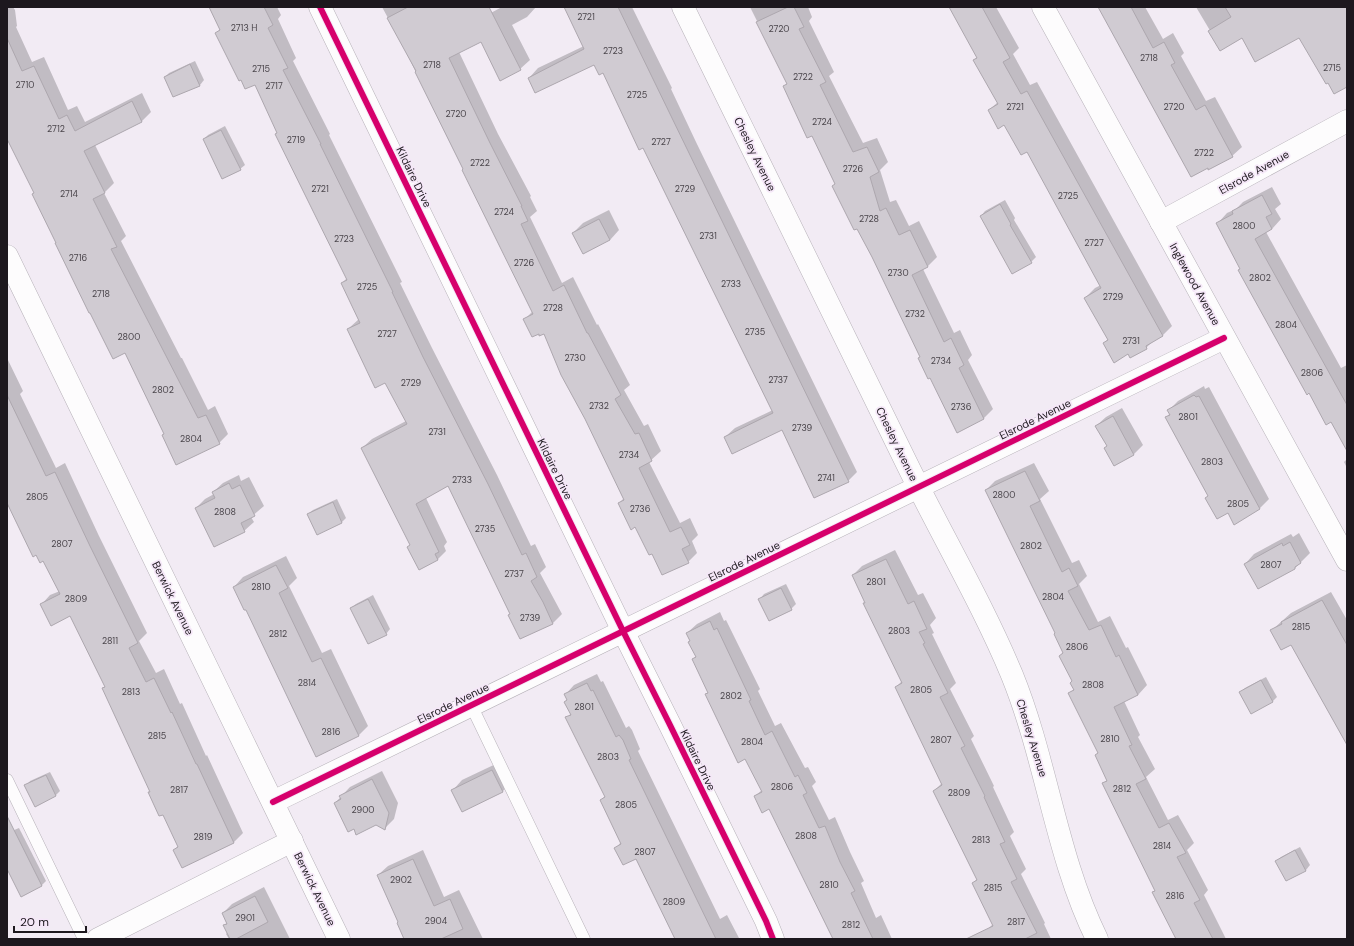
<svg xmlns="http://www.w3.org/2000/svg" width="1354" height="946" font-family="'DM Sans',sans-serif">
<rect width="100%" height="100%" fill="#f2ebf4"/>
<g fill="#0003">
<polygon points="7,7 13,7 15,10 17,26 16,27 32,62 44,57 68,110 77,106 85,122 142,93 151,112 142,121 95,145 114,183 104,193 126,236 121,241 181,358 182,358 208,410 215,406 228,434 219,443 165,433 125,352 35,193 7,135"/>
<polygon points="209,7 277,7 281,15 278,19 296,58 293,61 330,134 329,135 402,282 400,283 432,348 497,475 531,546 535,544 546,567 540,573 562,614 553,623 511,614 449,485 426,498 447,542 444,546 446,551 437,560 411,545 362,448 372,439 406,421 385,381 348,329 359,319 342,283 347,278 276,134 278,132 255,83 217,33 220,29"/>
<polygon points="382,7 461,7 470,24 502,7 536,7 527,17 512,25 530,60 520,69 481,40 459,52 498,134 531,196 530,197 537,211 530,217 562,283 573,277 597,325 598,324 630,385 624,390 644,426 648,424 661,451 649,462 680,523 690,518 698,535 692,541 697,553 688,562 652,552 636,526 619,503 624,498 544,332 525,319 533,311 400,40"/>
<polygon points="565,7 632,7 672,88 671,89 696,142 857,472 848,481 782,428 725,437 735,428 773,410 644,147 603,72 594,64 529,78 538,68 584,46"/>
<polygon points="750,7 808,7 812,17 809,21 834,72 829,76 863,143 877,138 888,162 880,170 890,202 896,200 909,226 919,221 937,257 928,266 923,269 954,333 960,330 972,355 968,360 993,409 983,419 921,356 812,134 784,86 788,83"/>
<polygon points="950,7 996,7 1019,48 1013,54 1030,85 1037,82 1172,326 1162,336 1154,340 1146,348 1104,343 1108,339 1085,298 1095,288 1101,285 1028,150 1005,124 989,110 998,102 974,60 977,57"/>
<polygon points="1099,7 1145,7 1163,39 1173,33 1184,53 1181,56 1206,101 1215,97 1242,147 1232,156"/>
<polygon points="1196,7 1342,7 1347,15 1347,86 1300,36 1243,37 1221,49"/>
<polygon points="195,61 204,80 200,85 182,93 165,77 169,73"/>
<polygon points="225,126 245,165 240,169 204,139 208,135"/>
<polygon points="1272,187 1281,204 1275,209 1281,219 1272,229 1266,232 1341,368 1347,365 1347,449 1241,269 1218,223 1227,213 1236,209 1243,202"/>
<polygon points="1005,200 1015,218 1014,220 1036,257 1031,262 1012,272 981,216 985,211"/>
<polygon points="609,210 619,230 610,240 573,233 583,223"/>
<polygon points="7,358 23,391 20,394 56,468 65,463 99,536 147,633 139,641 156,673 164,669 180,704 182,703 206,756 207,755 243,833 234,842 182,867 174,850 179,845 163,813 149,792 151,791 103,688 106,686 70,615 41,605 50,595 60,591 43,560 7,501"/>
<polygon points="1204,386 1205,389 1209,387 1269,499 1259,509 1228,512 1209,496 1166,418 1170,413 1169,410 1178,401"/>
<polygon points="1122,408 1143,445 1134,454 1115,465 1107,446 1096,426 1106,417"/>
<polygon points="1347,459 1347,468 1344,462"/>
<polygon points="1034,463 1049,491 1040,499 1072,563 1079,560 1087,576 1079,584 1098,622 1110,616 1126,648 1128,647 1147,685 1138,695 1124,701 1140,735 1138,737 1155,769 1146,777 1168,820 1178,815 1194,843 1187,850 1208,890 1204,895 1226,939 1177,939 1154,892 1156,890 1103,784 1107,780 1096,755 1099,752 1069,693 1074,689 1073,681 1060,656 1063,652 1056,633 986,490 995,481"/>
<polygon points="239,475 241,481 249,477 264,506 251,517 254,522 244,531 196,508 205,499 214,494 213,492 223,483"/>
<polygon points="337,499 346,518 342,522 308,514 313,510"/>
<polygon points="1299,533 1310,553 1295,568 1245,564 1254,554 1291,534 1293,537"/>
<polygon points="895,550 918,595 923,593 936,618 930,625 934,633 932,634 956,683 950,689 974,736 971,739 994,786 993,787 1014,832 1010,836 1026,869 1021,874 1045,923 1044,924 1051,939 995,939 989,928 993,924 973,883 977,879 934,791 942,783 896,687 902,681 853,575 862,566"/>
<polygon points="286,556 297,578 289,586 322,653 331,649 368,726 358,736 234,587 243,577"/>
<polygon points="786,584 796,604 791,609 760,599 764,594"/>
<polygon points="1331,592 1347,620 1347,745 1292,643 1272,630 1291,613"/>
<polygon points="373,595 390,629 386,634 351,608 356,604"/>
<polygon points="720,612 724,621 726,620 760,689 758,691 775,726 781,723 805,768 808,767 816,782 812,786 829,820 835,817 850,852 864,881 861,883 876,918 881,915 892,939 834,939 770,808 755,796 762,790 745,758 706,695 709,692 693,659 696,656 687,633 697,624"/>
<polygon points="597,674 601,682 603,681 626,728 629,726 632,730 640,749 638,751 720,919 727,915 739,938 738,939 676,939 636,858 616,848 621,842 601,800 605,796 567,718 571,713 565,702 568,699 565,695 574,685"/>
<polygon points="1266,677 1277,697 1273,701 1251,712 1241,692 1245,688"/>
<polygon points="502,761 512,782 502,792 453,790 462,780"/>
<polygon points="382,771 398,803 394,819 385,828 376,824 354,828 335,803 350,787"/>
<polygon points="50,772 60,791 55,796 26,786 30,781"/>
<polygon points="19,828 46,881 41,886 7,862 7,833"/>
<polygon points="1300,847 1310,865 1306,870 1286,880 1277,861 1281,857"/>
<polygon points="423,850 444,897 459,890 483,939 405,939 399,922 378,875 388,866"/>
<polygon points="264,887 290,939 229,939 226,934 228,932 224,925 227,923 223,913 232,904"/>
</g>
<g fill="#d0cbd2" stroke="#ada7ae">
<polygon points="209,7 264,7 273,25 268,28 288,68 283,70 321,144 320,144 393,292 392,292 423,357 488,484 522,555 526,553 537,577 531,581 543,602 553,624 520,639 508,615 510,614 448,486 416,504 439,552 435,554 438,560 419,570 407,547 410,545 361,448 407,424 385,383 375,388 347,329 360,323 341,283 347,280 275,134 277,133 255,85 245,89 241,80 239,81 215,33 220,30"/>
<polygon points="408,7 489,7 521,70 500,81 481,42 449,58 490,143 522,206 521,206 528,221 521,224 553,291 564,285 587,333 588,333 621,395 615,399 635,434 639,433 652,461 639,468 670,532 681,527 690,545 682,549 689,563 662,575 652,554 649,555 635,527 631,530 618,503 624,500 585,419 561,375 544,334 539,336 539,334 532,337 523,319 533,314 462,170 463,169 415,72 416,71 387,18"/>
<polygon points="564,7 618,7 849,482 814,498 782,430 732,454 724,437 773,413 643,148 639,150 603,73 599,75 594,65 535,93 528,78 584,49"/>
<polygon points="788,7 794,7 804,27 799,29 826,82 820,85 853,152 867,147 879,172 870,177 880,211 886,208 899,235 910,230 928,267 912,275 944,342 951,338 964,365 959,368 984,419 957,433 930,378 928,379 918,358 920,357 872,257 857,229 854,230 832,186 835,184 812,136 807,138 783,86 787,84 756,22"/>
<polygon points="949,7 982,7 1010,58 1003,62 1021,94 1027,91 1163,336 1146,346 1147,349 1130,358 1128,354 1114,363 1103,343 1108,340 1084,298 1101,288 1027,152 1021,155 1004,125 998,129 988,110 998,104 973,60 977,58"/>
<polygon points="1098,7 1131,7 1153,48 1164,42 1175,63 1171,65 1196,110 1205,105 1233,157 1208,170 1208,168 1191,177"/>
<polygon points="1225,7 1347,7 1347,87 1334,94 1328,83 1326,84 1299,38 1255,62 1242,38 1220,51 1208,31 1231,17"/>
<polygon points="7,38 22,71 34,66 59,119 67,115 75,131 132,101 142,122 84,151 105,193 93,199 117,247 111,249 198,418 206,415 220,444 176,465 162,435 164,434 125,353 113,359 90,313 89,313 55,243 56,243 32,194 34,193 7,139"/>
<polygon points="190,64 200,86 173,97 164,77"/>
<polygon points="221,130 241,170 222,179 203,139"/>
<polygon points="1262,195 1272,214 1266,217 1272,229 1255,239 1347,405 1347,451 1331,422 1326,425 1309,393 1307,395 1238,270 1240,269 1216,223 1233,214 1232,211"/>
<polygon points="1000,204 1011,224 1010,225 1032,263 1012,274 980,216"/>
<polygon points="599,219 610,240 583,254 572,233"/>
<polygon points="7,395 46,476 55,472 90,546 138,643 129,648 146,682 154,678 171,713 172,712 196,764 197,764 234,843 182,868 173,850 178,847 163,815 159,816 148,792 150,792 102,688 105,687 70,616 51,626 40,604 60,594 43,561 40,563 36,555 33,557 7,503"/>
<polygon points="1194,395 1196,397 1199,396 1260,509 1234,525 1228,513 1217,519 1205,498 1208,496 1165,417 1170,415 1167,410"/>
<polygon points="1113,416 1134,455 1114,466 1104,448 1107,446 1095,426"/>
<polygon points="1025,471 1040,501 1030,506 1062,572 1069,568 1078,586 1068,591 1089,630 1101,625 1116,657 1119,655 1138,695 1114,707 1132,745 1129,746 1146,779 1136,784 1159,828 1169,823 1186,853 1177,857 1200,900 1194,903 1213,939 1176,939 1152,892 1155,891 1102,783 1107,781 1095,755 1098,753 1068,693 1074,690 1070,683 1072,681 1059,656 1063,653 1054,634 1055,633 985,490"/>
<polygon points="229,483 232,489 240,485 255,516 241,523 245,532 214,547 195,508 215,498 212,492"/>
<polygon points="333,502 342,523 317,535 307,514"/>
<polygon points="1290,542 1301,563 1295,567 1295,569 1258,589 1244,564 1282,543 1283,546"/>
<polygon points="886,559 908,604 914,601 927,629 919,632 925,643 923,644 948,693 940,697 965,746 961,748 985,796 984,797 1005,842 1000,844 1017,879 1011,882 1037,933 1025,939 966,939 993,926 972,883 977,880 933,791 942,785 895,687 902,683 863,603 865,603 852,575"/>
<polygon points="276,565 288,588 279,593 312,662 321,658 359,736 316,757 246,610 244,610 233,587"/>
<polygon points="781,588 792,610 769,621 758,599"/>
<polygon points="368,599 387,635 368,644 350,608"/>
<polygon points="1322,600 1347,645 1347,745 1291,645 1281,650 1270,630 1282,624 1281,622"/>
<polygon points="710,621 714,630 717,628 751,700 749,701 765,735 772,731 795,777 798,775 807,793 803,795 819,828 825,826 840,862 855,891 851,893 873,939 833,939 769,809 762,813 754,796 762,792 745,759 738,763 705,694 708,693 692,659 696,657 688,642 690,641 686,633"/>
<polygon points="1261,680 1273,702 1251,714 1239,692"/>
<polygon points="587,683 591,691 593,690 616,737 619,735 623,740 631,759 629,760 716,939 675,939 636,859 623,865 614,848 621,844 600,800 605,797 565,717 571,715 564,702 567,700 564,694"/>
<polygon points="492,770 503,792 462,812 451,790"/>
<polygon points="46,775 56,796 35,807 24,785"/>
<polygon points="372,779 389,813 385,830 376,825 356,835 354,829 348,832 334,803 341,799 339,796"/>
<polygon points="7,816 42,886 21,897 7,869"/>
<polygon points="1295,850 1306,871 1286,881 1275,861"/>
<polygon points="413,859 434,906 450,899 463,929 441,939 404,939 397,923 398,922 377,875"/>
<polygon points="255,896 268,922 236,939 230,939 223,925 227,924 222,913"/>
</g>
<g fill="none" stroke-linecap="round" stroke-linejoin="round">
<defs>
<g id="lane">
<polyline points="471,705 584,939"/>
<polyline points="7,780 84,939"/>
</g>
<g id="street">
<polyline points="320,7 623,631 669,723 766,921 773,939"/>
<path d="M 683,7 C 757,159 832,311 907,464 C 941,534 982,603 1012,675 C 1047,761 1056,856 1097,939"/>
<polyline points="1043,7 1347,560"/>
<polyline points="1161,222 1347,121"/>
<polyline points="7,256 339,939"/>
<polyline points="273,802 1224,338"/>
<polyline points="98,939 292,841"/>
</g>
</defs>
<use href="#lane" stroke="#b7b2b9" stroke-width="13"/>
<use href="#street" stroke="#b7b2b9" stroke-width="23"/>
<use href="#lane" stroke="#fdfcfd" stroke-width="12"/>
<use href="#street" stroke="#fdfcfd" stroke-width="22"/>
<defs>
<g id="cycleway">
<polyline points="320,7 623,631 669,723 766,921 773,939"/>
<polyline points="273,802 1224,338"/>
</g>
</defs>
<use href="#cycleway" stroke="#f5e7f8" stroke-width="8"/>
<use href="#cycleway" stroke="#d6006c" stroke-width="6"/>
</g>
<g text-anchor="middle" stroke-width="3.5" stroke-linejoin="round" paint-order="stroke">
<g font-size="9" fill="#4a454b">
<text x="586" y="20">2721</text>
<text x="244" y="31">2713 H</text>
<text x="779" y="32">2720</text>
<text x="613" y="54">2723</text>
<text x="1149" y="61">2718</text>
<text x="432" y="68">2718</text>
<text x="1332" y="71">2715</text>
<text x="261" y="72">2715</text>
<text x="803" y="80">2722</text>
<text x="25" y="88">2710</text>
<text x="274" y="89">2717</text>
<text x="637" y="98">2725</text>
<text x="1015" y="110">2721</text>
<text x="1174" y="110">2720</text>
<text x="456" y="117">2720</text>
<text x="822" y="125">2724</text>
<text x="56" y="132">2712</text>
<text x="296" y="143">2719</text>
<text x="661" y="145">2727</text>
<text x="1204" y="156">2722</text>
<text x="480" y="166">2722</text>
<text x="853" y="172">2726</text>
<text x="320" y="192">2721</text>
<text x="685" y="192">2729</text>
<text x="69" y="197">2714</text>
<text x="1068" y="199">2725</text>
<text x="504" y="215">2724</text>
<text x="869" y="222">2728</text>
<text x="1244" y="229">2800</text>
<text x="708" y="239">2731</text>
<text x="344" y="242">2723</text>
<text x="1094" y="246">2727</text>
<text x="78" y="261">2716</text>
<text x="524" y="266">2726</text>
<text x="898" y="276">2730</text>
<text x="1260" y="281">2802</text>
<text x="731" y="287">2733</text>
<text x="367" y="290">2725</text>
<text x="101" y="297">2718</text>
<text x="1113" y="300">2729</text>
<text x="553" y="311">2728</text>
<text x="915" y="317">2732</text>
<text x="1286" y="328">2804</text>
<text x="755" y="335">2735</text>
<text x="387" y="337">2727</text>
<text x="129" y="340">2800</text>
<text x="1131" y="344">2731</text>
<text x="575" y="361">2730</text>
<text x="941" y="364">2734</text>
<text x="1312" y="376">2806</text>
<text x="778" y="383">2737</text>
<text x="411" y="386">2729</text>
<text x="163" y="393">2802</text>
<text x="599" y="409">2732</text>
<text x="961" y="410">2736</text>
<text x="1188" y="420">2801</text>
<text x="802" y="431">2739</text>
<text x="437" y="435">2731</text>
<text x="191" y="442">2804</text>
<text x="629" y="458">2734</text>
<text x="1212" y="465">2803</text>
<text x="826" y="481">2741</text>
<text x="462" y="483">2733</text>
<text x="1004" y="498">2800</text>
<text x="37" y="500">2805</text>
<text x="1238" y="507">2805</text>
<text x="640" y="512">2736</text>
<text x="225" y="515">2808</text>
<text x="485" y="532">2735</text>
<text x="62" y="547">2807</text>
<text x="1031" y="549">2802</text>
<text x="1271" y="568">2807</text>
<text x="514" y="577">2737</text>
<text x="876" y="585">2801</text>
<text x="261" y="590">2810</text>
<text x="1053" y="600">2804</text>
<text x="76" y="602">2809</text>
<text x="530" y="621">2739</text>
<text x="1301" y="630">2815</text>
<text x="899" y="634">2803</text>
<text x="278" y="637">2812</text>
<text x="110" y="644">2811</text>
<text x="1077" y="650">2806</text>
<text x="307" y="686">2814</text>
<text x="1093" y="688">2808</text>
<text x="921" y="693">2805</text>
<text x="131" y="695">2813</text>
<text x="731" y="699">2802</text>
<text x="584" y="710">2801</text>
<text x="331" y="735">2816</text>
<text x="157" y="739">2815</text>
<text x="1110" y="742">2810</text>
<text x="941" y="743">2807</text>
<text x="752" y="745">2804</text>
<text x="608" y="760">2803</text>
<text x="782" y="790">2806</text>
<text x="1122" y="792">2812</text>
<text x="179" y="793">2817</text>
<text x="959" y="796">2809</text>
<text x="626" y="808">2805</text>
<text x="363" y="813">2900</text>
<text x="806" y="839">2808</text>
<text x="203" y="840">2819</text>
<text x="981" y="843">2813</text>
<text x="1162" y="849">2814</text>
<text x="645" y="855">2807</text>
<text x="401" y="883">2902</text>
<text x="829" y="888">2810</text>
<text x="993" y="891">2815</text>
<text x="1175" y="899">2816</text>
<text x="674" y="905">2809</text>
<text x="245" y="921">2901</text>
<text x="436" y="924">2904</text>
<text x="1016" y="925">2817</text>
<text x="851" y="928">2812</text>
</g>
<g font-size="11" fill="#1d181e" stroke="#f5e7f8">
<text transform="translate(755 154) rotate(64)" y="4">Chesley Avenue</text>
<text transform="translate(1254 172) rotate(-29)" y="4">Elsrode Avenue</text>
<text transform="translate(414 177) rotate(64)" y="4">Kildaire Drive</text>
<text transform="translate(1195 284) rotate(61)" y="4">Inglewood Avenue</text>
<text transform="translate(1035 419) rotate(-26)" y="4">Elsrode Avenue</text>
<text transform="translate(897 444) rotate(64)" y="4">Chesley Avenue</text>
<text transform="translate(555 469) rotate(64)" y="4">Kildaire Drive</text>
<text transform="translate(744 561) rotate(-26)" y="4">Elsrode Avenue</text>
<text transform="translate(173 598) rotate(64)" y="4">Berwick Avenue</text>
<text transform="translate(453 703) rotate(-26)" y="4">Elsrode Avenue</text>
<text transform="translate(1032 738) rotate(73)" y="4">Chesley Avenue</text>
<text transform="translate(698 760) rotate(64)" y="4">Kildaire Drive</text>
<text transform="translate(315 889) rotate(64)" y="4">Berwick Avenue</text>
</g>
</g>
<rect width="1354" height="946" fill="none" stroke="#1d181e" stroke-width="16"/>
<path d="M14 926v6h72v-6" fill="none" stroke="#1d181e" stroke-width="2"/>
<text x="20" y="926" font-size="12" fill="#1d181e" stroke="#f5e7f8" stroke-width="3" paint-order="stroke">20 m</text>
</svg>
